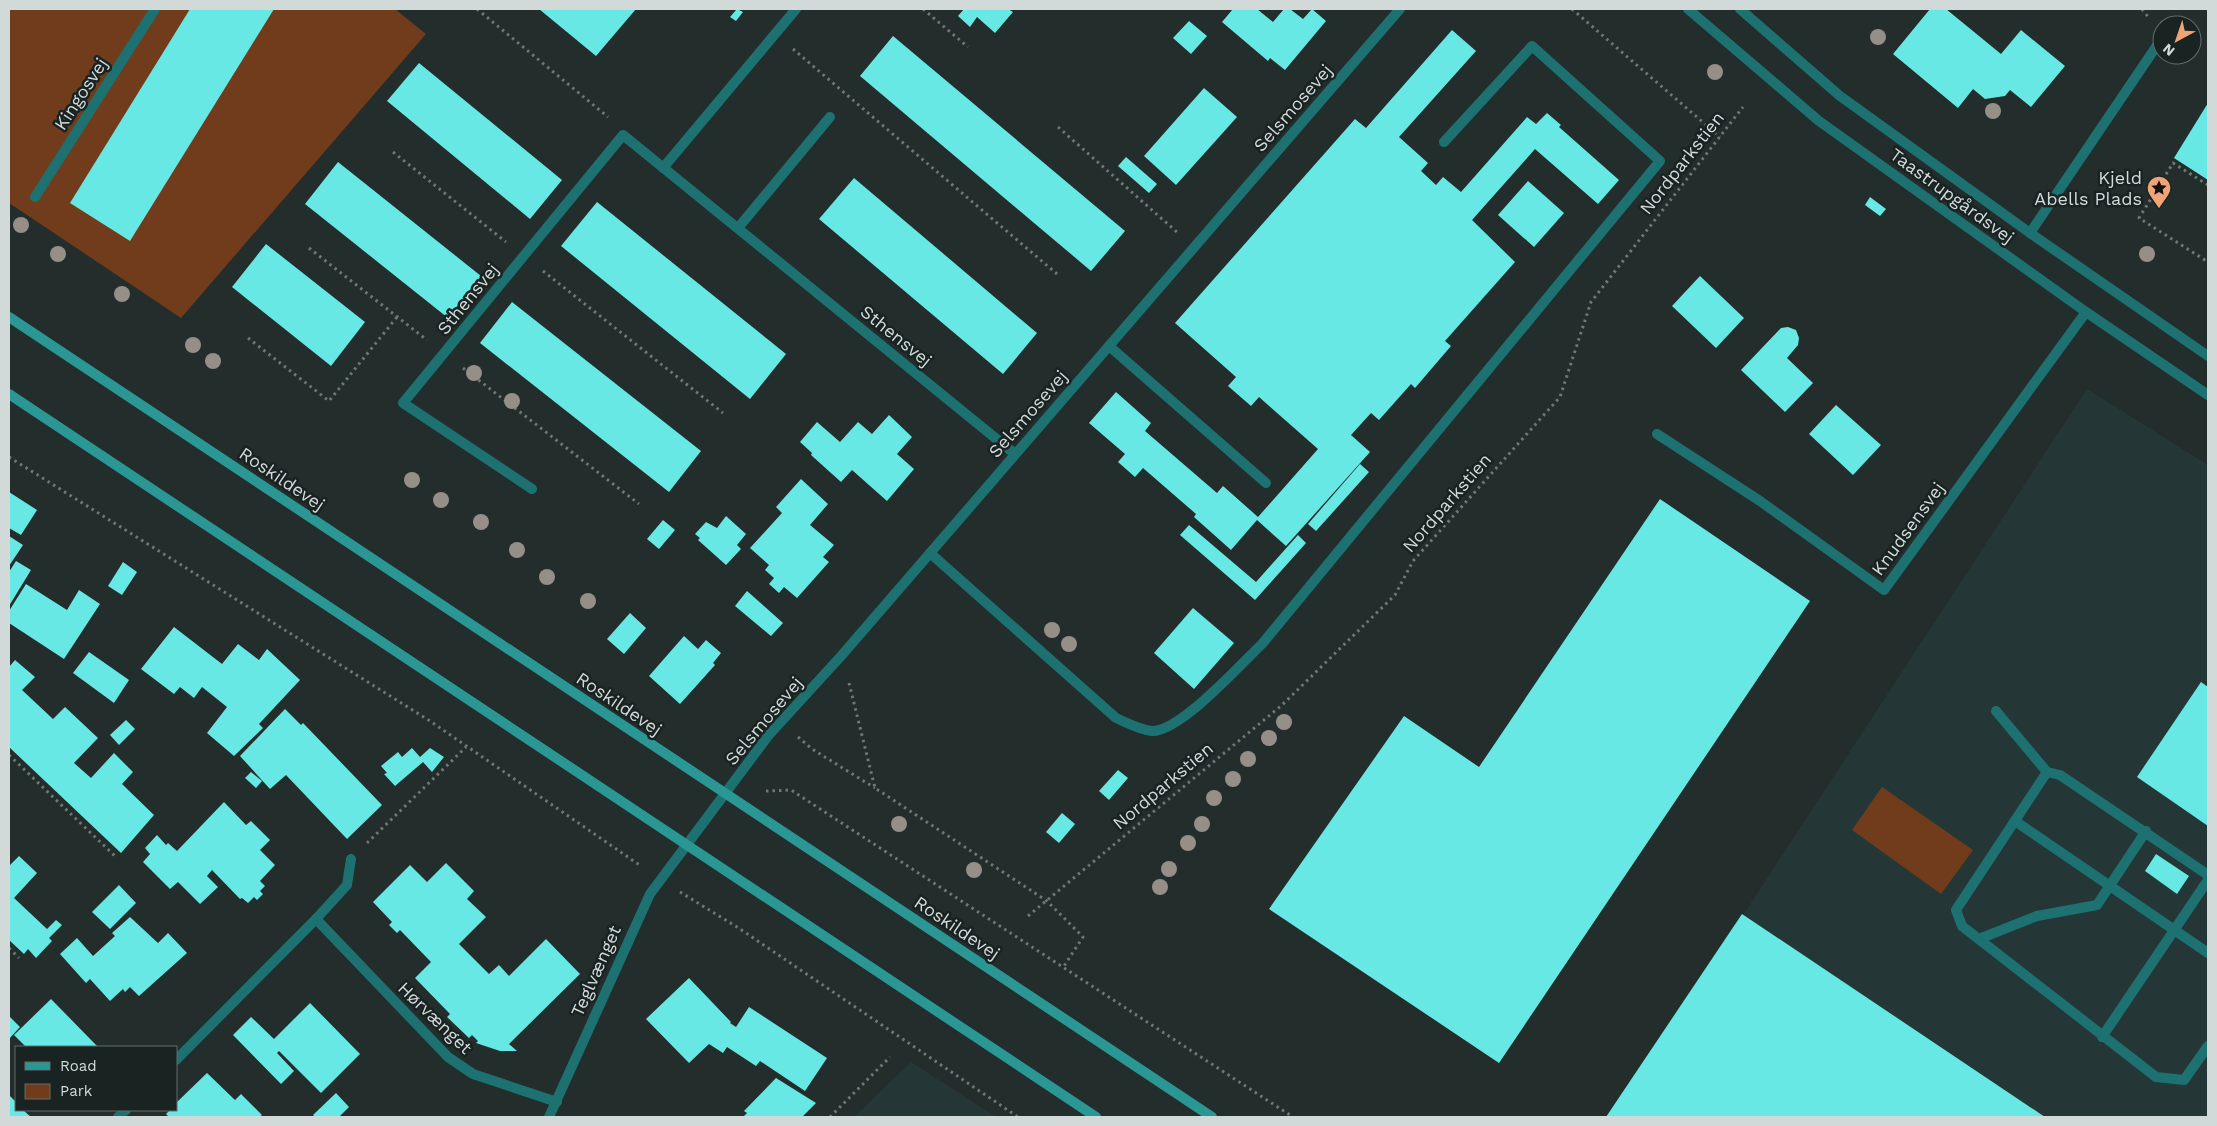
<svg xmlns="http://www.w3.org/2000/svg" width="2217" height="1126" font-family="'Work Sans',sans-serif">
<rect width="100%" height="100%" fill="#222d2c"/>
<g fill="#243736">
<polygon points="2087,389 2208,465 2208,1117 1611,1117"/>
<polygon points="911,1062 996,1117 854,1117"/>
</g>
<g fill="#703c1b">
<polygon points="9,9 395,9 426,34 181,318 9,203"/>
<polygon points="1882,787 1973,850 1941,894 1852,830"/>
</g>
<g fill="#68e8e4">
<polygon points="190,9 274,9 130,241 70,203"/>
<polygon points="539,9 636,9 596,56"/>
<polygon points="737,9 743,12 736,21 730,17"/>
<polygon points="964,9 1008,9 1013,12 995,33 977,17 970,27 958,16"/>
<polygon points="1233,9 1257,9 1273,22 1284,9 1290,9 1303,19 1312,9 1326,21 1285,70 1270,58 1268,61 1222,22"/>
<polygon points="1930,9 1946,9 2001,54 2021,30 2065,66 2031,107 2010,90 2005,96 1985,99 1973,89 1958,108 1893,54"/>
<polygon points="1189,21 1207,36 1191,54 1173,38"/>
<polygon points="1452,30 1476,51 1399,137 1428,163 1421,171 1436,185 1443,177 1461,192 1527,117 1536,124 1547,113 1561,125 1559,127 1619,180 1598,204 1535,149 1472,220 1515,262 1445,341 1451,346 1415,388 1411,384 1379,420 1371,413 1351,435 1370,452 1286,546 1257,520 1231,550 1194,517 1196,514 1143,468 1135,477 1118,462 1125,454 1089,423 1116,392 1151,423 1145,431 1217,493 1223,486 1258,517 1318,449 1259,397 1251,406 1228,386 1236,377 1175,323 1355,119 1366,128"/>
<polygon points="893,36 1125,231 1091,271 860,76"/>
<polygon points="419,63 562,180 530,219 387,101"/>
<polygon points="1204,88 1237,117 1176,185 1144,156"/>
<polygon points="2208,103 2208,180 2174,158"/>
<polygon points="1126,157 1157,184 1149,193 1118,166"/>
<polygon points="338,162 481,276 448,318 305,204"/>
<polygon points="854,178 1037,333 1003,374 819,219"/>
<polygon points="1528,181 1564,213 1534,247 1498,215"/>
<polygon points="1870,197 1886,209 1880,216 1865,205"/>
<polygon points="597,202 786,354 750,399 561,246"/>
<polygon points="266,244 365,322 331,366 232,287"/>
<polygon points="1700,276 1744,318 1716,348 1672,306"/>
<polygon points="512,302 701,451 669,492 480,343"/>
<polygon points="1788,327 1796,330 1799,338 1798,345 1787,358 1813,383 1785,412 1741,370 1781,328"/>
<polygon points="1836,405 1881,445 1853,475 1809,434"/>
<polygon points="889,415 912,437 897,454 914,469 887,501 852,470 841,482 811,455 812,453 800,442 817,422 840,442 858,422 872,434"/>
<polygon points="1360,464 1369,472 1316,531 1308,524"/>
<polygon points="801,479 828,504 810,525 834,545 823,557 829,562 797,598 784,587 779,593 769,584 774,578 765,570 769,565 750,548 782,513 776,507"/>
<polygon points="9,492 37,510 21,535 9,528"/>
<polygon points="1660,499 1810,601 1499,1063 1269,909 1404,716 1479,767"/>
<polygon points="726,516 746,534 737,545 741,549 726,565 698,540 700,538 695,534 706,522 717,528"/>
<polygon points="663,520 675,530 659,549 647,539"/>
<polygon points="1189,525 1256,582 1298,535 1306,543 1255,600 1180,535"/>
<polygon points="9,536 23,545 9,566"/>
<polygon points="16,561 31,570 9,606 9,572"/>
<polygon points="123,562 137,572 122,595 108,586"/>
<polygon points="26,584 67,610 79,590 100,604 64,659 9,623 9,611"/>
<polygon points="747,591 783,623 771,636 735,606"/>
<polygon points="1193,608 1234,643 1194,689 1154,653"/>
<polygon points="630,613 646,628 624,654 607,639"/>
<polygon points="174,627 222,664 238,644 259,660 267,649 300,680 259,724 263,728 234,756 207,733 227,707 202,687 194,698 180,687 174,694 141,669"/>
<polygon points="684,636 698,649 706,640 721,653 713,663 715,665 680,704 649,676"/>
<polygon points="89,652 129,680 114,703 73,673"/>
<polygon points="15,660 35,677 22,690 53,719 65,707 98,738 74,763 91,778 114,753 133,772 122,784 154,815 121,853 9,747 9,667"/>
<polygon points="2201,682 2208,687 2208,826 2137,777"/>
<polygon points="285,709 301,725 303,723 382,805 347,839 286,775 270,789 240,756"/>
<polygon points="126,720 135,729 119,745 110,735"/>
<polygon points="412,748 420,757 430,748 444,757 432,772 423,762 395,786 384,774 387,773 381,766 398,752 402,757"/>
<polygon points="1118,770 1128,778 1109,800 1099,791"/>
<polygon points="251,772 262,781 256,788 245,778"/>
<polygon points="224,802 246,825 251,821 270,840 260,850 275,865 260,881 265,886 260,891 263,894 257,900 254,897 248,903 242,898 240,899 212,870 207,876 218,887 200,904 178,882 170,889 143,862 150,854 145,848 157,835 166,845 168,843 177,851"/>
<polygon points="1062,813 1075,824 1059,843 1046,832"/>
<polygon points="2156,854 2189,876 2177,894 2145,871"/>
<polygon points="19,856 37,873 14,898 47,929 56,920 62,925 49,938 52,941 36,958 28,949 24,954 9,940 9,866"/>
<polygon points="446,863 474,891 467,899 486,917 459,944 489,974 499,965 509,976 546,939 580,974 509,1044 517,1051 500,1051 476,1043 478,1041 472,1035 469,1038 447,1017 450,1014 415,978 431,962 400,930 397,933 389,925 392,922 373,902 410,865 427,882"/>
<polygon points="119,885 136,903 110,929 92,912"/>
<polygon points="1742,914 2045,1117 1606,1117"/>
<polygon points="130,917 158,943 168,933 187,953 139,996 130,987 125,992 123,989 110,1001 90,979 86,983 60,954 77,938 93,956 115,936 112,933"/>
<polygon points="689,978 731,1022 730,1023 736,1027 749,1007 827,1058 805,1091 760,1061 756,1066 727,1047 723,1053 709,1044 689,1063 646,1019"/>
<polygon points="51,999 98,1047 26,1047 14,1035"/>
<polygon points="310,1003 360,1054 321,1093 279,1051 277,1053 294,1071 281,1084 233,1035 251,1017 274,1039"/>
<polygon points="9,1016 20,1027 9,1039"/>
<polygon points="207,1073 235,1100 241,1094 262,1115 259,1117 169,1117 166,1114 170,1110 176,1110 176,1103"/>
<polygon points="776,1078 816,1103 802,1117 743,1117 747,1113 744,1111"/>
<polygon points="336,1093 349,1107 339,1117 315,1117 313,1115"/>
<polygon points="9,1095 16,1102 16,1110 23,1110 31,1117 9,1117"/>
</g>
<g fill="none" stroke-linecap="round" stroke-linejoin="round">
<g stroke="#6e7776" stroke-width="3" stroke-dasharray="2.5 4" stroke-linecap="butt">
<polyline points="477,9 608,117"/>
<polyline points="923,9 968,47"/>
<polyline points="1572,9 1720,137"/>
<polyline points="2142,9 2149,18"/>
<polyline points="793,49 1057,274"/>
<polyline points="1058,127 1178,233"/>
<polyline points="393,152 506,242"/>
<polyline points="2208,185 2173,163 2139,218 2208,262"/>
<polyline points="309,248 427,340"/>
<polyline points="543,271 723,413"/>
<polyline points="248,338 329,401 397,317"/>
<polyline points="463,368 639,504"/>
<polyline points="9,457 430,721 641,866"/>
<polyline points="849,683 875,788 1047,901 1083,937 1064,966"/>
<polyline points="798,737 812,749 875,788"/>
<polyline points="9,755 116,857"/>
<polyline points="766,791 791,790 1293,1117"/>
<polyline points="367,843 466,747"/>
<polyline points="680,892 737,927 1018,1117"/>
<polyline points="1028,916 1282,705 1395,595 1413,561 1560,397 1591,302 1743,107"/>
<polyline points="9,948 19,958"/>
<polyline points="830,1117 890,1057"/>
</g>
<g stroke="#1d7271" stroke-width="10">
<polyline points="738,228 830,117"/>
<polyline points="1109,346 1266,483"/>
<path d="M 930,553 L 1116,718 C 1127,723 1140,730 1152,731 C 1180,732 1241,664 1262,644 L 1660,161 L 1532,46 L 1444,142"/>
<polyline points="1996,711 2047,772"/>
<polyline points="2015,821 2208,953"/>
<polyline points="2208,875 2060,775 2047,772 1956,910 1962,926 2156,1077 2184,1080 2208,1046"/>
<polyline points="1979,939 2037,916 2097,905 2146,831"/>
<polyline points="2102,1037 2208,880"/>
</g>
<g stroke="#1d7271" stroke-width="10">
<polyline points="1688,9 1819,121 2086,312 2208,395"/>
<polyline points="1740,9 1840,96 2030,233 2208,356"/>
<polyline points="663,168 796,9"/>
<polyline points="35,197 155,9"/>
<polyline points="2030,233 2162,38"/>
<polyline points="1657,434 1760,501 1884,590 2086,312"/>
<polyline points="532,489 403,403 623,135 1015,454"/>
<polyline points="316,919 347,885 351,859"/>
<polyline points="176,1060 316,919 448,1057 473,1074 557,1102"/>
<polyline points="118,1117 126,1110"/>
<polyline points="549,1117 650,894 768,736 842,655 1400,9"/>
</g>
<g stroke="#2b9795" stroke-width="10">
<polyline points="9,317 1212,1117"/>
<polyline points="9,394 1096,1117"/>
</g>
</g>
<g fill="#968f88">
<circle cx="1878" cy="37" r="8"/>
<circle cx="1715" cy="72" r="8"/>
<circle cx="1993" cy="111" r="8"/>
<circle cx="21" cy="225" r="8"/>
<circle cx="58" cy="254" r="8"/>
<circle cx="2147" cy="254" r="8"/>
<circle cx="122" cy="294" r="8"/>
<circle cx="193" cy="345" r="8"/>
<circle cx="213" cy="361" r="8"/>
<circle cx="474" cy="373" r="8"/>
<circle cx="512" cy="401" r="8"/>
<circle cx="412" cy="480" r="8"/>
<circle cx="441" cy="500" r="8"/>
<circle cx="481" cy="522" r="8"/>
<circle cx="517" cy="550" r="8"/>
<circle cx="547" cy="577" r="8"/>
<circle cx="588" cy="601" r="8"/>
<circle cx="1052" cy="630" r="8"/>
<circle cx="1069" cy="644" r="8"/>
<circle cx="1284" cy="722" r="8"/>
<circle cx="1269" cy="738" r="8"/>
<circle cx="1248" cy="759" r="8"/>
<circle cx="1233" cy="779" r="8"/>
<circle cx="1214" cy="798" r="8"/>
<circle cx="899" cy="824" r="8"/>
<circle cx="1202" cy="824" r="8"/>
<circle cx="1188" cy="843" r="8"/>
<circle cx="1169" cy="869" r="8"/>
<circle cx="974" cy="870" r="8"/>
<circle cx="1160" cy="887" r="8"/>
</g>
<defs>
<symbol id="sight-pin" viewBox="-11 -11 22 30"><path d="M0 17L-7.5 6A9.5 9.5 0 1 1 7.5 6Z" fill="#efa377" stroke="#182322"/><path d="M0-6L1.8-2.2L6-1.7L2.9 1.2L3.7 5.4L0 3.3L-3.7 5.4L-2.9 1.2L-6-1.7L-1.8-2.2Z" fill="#111"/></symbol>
</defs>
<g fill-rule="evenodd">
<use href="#sight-pin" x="2145" y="174" width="28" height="38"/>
</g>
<g text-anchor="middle" stroke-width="5" stroke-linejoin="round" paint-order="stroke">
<g font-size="18" fill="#d2d9d9" stroke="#182322">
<text transform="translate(81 94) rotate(-57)" y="6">Kingosvej</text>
<text transform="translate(1293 108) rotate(-49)" y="6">Selsmosevej</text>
<text transform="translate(1682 163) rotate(-52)" y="6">Nordparkstien</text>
<text transform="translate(1952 196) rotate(36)" y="6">Taastrupgårdsvej</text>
<text transform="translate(468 299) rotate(-51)" y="6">Sthensvej</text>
<text transform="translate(896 336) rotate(39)" y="6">Sthensvej</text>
<text transform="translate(1028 414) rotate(-49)" y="6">Selsmosevej</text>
<text transform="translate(282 479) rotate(34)" y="6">Roskildevej</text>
<text transform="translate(1447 503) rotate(-49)" y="6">Nordparkstien</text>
<text transform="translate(1908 529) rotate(-54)" y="6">Knudsensvej</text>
<text transform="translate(619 704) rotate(34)" y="6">Roskildevej</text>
<text transform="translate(764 721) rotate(-50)" y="6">Selsmosevej</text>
<text transform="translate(1163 786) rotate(-40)" y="6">Nordparkstien</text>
<text transform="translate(957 928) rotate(34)" y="6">Roskildevej</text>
<text transform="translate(596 971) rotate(-66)" y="6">Teglvænget</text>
<text transform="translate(435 1018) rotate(44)" y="6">Hørvænget</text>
</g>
<g font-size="18" fill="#d2d9d9" stroke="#182322" text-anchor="end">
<text x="2142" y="184">Kjeld<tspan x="2142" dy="21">Abells Plads</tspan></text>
</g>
</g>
<rect width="2217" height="1126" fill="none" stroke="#d2d9d9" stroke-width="20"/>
<rect x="15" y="1046" width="162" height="65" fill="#182322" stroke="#626c6b"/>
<rect x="25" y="1062" width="25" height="8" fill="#2b9795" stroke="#626c6b"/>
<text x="60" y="1071" font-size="15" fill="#d2d9d9">Road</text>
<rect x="25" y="1084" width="25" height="15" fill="#703c1b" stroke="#626c6b"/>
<text x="60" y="1096" font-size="15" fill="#d2d9d9">Park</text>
<g transform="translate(2177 40) rotate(220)"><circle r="24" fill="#182322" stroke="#626c6b"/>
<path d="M0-4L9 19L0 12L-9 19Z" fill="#efa377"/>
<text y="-8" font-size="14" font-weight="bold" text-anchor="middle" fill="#d2d9d9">N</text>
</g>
</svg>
